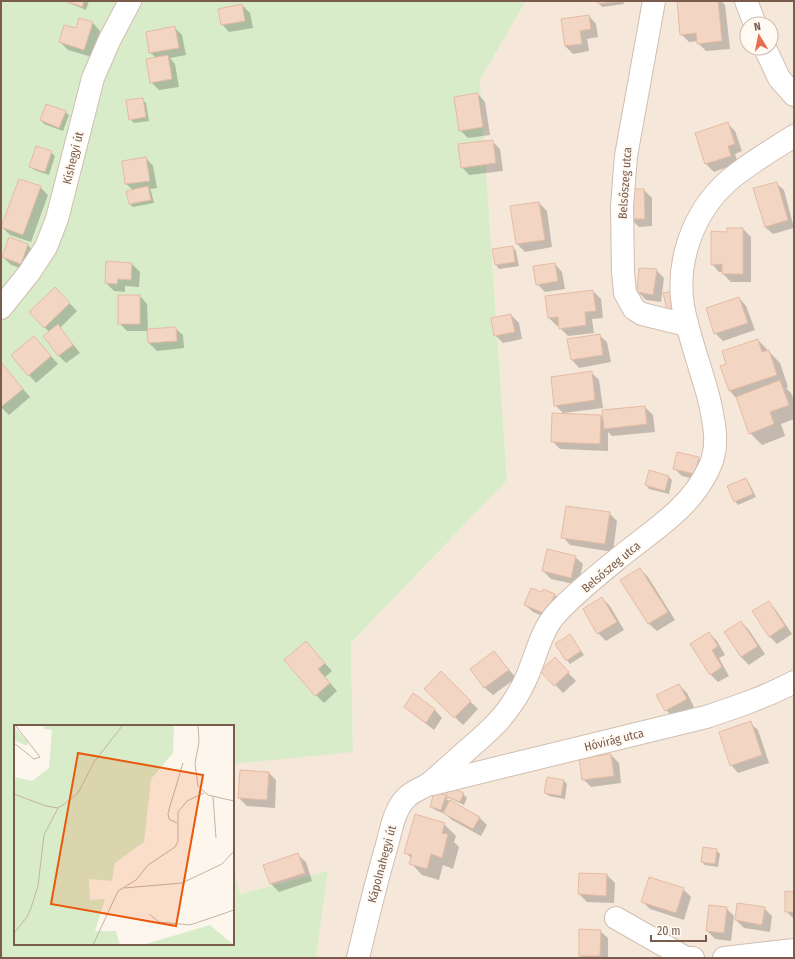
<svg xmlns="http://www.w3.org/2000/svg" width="795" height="959" font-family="'Fira Sans Condensed',sans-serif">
<rect width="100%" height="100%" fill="#fdf6ec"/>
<path fill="#f5e8da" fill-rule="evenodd" d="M 526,1 L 794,1 L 794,958 L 316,958 L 328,871 L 240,894 L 233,867 L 233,764 L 353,751 L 351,643 L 507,480 L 480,80 ZM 747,24 L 771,24 L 771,48 L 747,48 Z"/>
<polygon fill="#d8ecc9" points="1,1 526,1 480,80 507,480 351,643 353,752 233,764 233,726 15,726 15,944 233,944 233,867 240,894 328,871 316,958 1,958"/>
<g fill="#0003">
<polygon points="64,1 89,1 86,10"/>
<polygon points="598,1 623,1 624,4 602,7 599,3"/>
<polygon points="678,1 721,1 725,5 730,49 706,51 698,43 698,41 689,42 681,34"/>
<polygon points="242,5 250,13 253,28 229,32 222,24"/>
<polygon points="589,16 596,24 598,37 587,39 589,51 573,54 565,46"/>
<polygon points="80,19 93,23 100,31 92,57 68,50 60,42 76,30"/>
<polygon points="175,28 182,35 186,55 170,58 175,64 179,87 159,90 151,82 156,58 150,52"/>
<polygon points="478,94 485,102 490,135 468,138 460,130"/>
<polygon points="142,99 146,103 149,121 134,123 130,119"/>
<polygon points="65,112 69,115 63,131 44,124 41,120"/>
<polygon points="727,123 735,131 742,151 735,154 738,163 714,172 706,164 696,134"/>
<polygon points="492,141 500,149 503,171 469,175 462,167"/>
<polygon points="51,152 55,156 49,175 34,170 30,167"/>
<polygon points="146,158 153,166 157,188 150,189 151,191 154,203 133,207 130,204 133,190 126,184"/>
<polygon points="776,183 784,190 794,228 773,234 765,227"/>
<polygon points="40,187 48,195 31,242 10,235 2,227"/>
<polygon points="644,190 652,198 652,226 639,227 631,219"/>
<polygon points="539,203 547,211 552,247 525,252 517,244"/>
<polygon points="743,229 751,237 751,282 731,282 723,274 723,272 719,272 712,264 728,233"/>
<polygon points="28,245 35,253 29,271 11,265 3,257"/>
<polygon points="513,247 516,251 519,266 499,269 496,265 493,250"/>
<polygon points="107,262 132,264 140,272 139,287 125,286 125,292 114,291 106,283"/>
<polygon points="555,264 562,272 565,289 545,292 537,284"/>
<polygon points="656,270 664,278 661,302 646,300 638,292"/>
<polygon points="55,288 77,311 60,328 80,353 66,363 58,355 49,332 30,312"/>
<polygon points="593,291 601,299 603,318 592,319 594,333 568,336 560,328 560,325 557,326 549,318 546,296"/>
<polygon points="140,296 147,304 148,330 175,328 183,335 184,348 157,351 149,343 148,331 127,331 119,323"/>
<polygon points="739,298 746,306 755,330 723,341 715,333"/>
<polygon points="511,315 519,323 522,339 503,343 495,335"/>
<polygon points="599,335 607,342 611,362 579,368 572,360"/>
<polygon points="758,340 780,363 788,387 786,388 791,393 794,400 794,419 781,424 785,436 762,445 750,433 737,399 730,391 721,367 727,365"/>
<polygon points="41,345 58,364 36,383 29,375"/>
<polygon points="1,364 30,397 9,415 1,407"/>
<polygon points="591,372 599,380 603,408 563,413 555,405"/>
<polygon points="645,407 653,415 655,432 612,436 608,432 608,451 560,449 552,441 553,414 601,416 604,418"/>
<polygon points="698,458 706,466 703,481 682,476 674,468"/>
<polygon points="669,477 672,480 669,494 649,489 646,485"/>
<polygon points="746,479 749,483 756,497 738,505 735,501"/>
<polygon points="609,513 617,521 613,552 570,545 563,537"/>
<polygon points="575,557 583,564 578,585 551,579 543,571"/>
<polygon points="640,569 648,577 675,620 657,631 649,624 622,580"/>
<polygon points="542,594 554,594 562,602 554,621 533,612 525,605"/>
<polygon points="602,598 610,606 624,630 606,641 598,633"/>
<polygon points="768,602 776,610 792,634 777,644 769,636"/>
<polygon points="741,622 749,630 765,654 749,665 741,657"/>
<polygon points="709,633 717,641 725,655 719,658 729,676 718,682 710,674"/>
<polygon points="570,635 584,655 570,664 567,660"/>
<polygon points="313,650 332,671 325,677 337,691 324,703 316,695"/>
<polygon points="494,652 501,660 516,678 493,695 485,688 471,669"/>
<polygon points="555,659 576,681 563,693 542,671"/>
<polygon points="441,673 478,709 463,725 426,689"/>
<polygon points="679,685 687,693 694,707 674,718 666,710"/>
<polygon points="413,695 435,710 442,718 434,730 413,714 405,707"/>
<polygon points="750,723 758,730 769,763 738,773 731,765"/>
<polygon points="611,755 619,763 621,783 591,787 583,779"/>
<polygon points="241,771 269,773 276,780 275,808 247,806 239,798"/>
<polygon points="564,781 567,784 565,799 549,796 545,793"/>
<polygon points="451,789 463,794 467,798 464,805 449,798 446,799 480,818 487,825 481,836 452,820 445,814 435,810 431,807 445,796 447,798"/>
<polygon points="444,824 456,836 454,842 459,847 453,869 443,865 439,880 422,875 411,863 412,859 405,852"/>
<polygon points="716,850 720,854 718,867 705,865 702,862"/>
<polygon points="298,855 306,862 312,881 279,892 271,884 265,865"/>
<polygon points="580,874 607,875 615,883 614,903 587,902 579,894"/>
<polygon points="683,889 691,897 684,920 650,909 642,901"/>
<polygon points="794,893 794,919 786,911"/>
<polygon points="726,908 734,916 731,941 715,939 707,931"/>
<polygon points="764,908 772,916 770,932 744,928 736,920"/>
<polygon points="600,931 608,938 608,958 582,958 580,955"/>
</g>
<g fill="#f3d5c3" stroke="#e6bba3">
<polygon points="65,1 84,1 82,7"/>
<polygon points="597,1 621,1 598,4"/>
<polygon points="677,1 718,1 722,41 697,44 696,33 680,35"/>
<polygon points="242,4 245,21 221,25 218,9"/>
<polygon points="589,15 591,29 580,31 582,44 565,46 561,19"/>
<polygon points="79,18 93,22 84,50 59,42 64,25 76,28"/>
<polygon points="175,26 179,48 149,53 146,32"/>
<polygon points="168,55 172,79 150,83 146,59"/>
<polygon points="478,93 483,127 459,131 454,97"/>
<polygon points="143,98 146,117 129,120 126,100"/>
<polygon points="46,104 66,111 59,128 40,120"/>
<polygon points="728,122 735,144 728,146 731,156 705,164 695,133"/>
<polygon points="493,140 496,163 461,168 458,144"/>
<polygon points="36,146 52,151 45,172 29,167"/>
<polygon points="146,157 150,181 125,184 122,161"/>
<polygon points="19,179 41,186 23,235 1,227"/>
<polygon points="777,182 788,220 765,227 753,188"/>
<polygon points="148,186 151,200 129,204 126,191"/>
<polygon points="629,189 644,189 645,219 630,219"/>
<polygon points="539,202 545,240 516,244 510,206"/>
<polygon points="727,228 743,228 743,274 722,274 722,264 711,265 711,231 727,232"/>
<polygon points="9,237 28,244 21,264 2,257"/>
<polygon points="513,246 515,262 495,265 492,249"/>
<polygon points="106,261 132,263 131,280 118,279 117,284 105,283"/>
<polygon points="555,263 558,281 536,285 533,266"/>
<polygon points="639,268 657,269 653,295 637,292"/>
<polygon points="55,287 70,303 44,328 29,312"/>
<polygon points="593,290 596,311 585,312 586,325 559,329 558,317 548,318 545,296"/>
<polygon points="673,291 678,313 668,314 663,293"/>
<rect x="118" y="295" width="22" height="29"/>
<polygon points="739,297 748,323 714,334 706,308"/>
<polygon points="511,314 515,332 494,336 491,318"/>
<polygon points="58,324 73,345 58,356 43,336"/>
<polygon points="176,327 177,341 148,343 147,329"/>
<polygon points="600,334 603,355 571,360 567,339"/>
<polygon points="34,336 51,356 28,376 11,355"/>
<polygon points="758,339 762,352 769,350 777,375 729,391 720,366 726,364 722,351"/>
<polygon points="1,362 23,389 1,407"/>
<polygon points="592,371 595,400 554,406 551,377"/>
<polygon points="780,380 789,405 770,412 774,424 749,434 736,397"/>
<polygon points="645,406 647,424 604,429 602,410"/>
<polygon points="552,413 601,415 600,444 551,442"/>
<polygon points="677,452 699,457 695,474 673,469"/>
<polygon points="649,470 669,476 665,491 645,485"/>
<polygon points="746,478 753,494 734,502 727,486"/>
<polygon points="566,506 610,512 605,544 561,538"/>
<polygon points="547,549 576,556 571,578 542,571"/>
<polygon points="640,568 668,612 648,624 620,580"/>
<polygon points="531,588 542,592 543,589 555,594 546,614 524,605"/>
<polygon points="602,597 617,622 597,634 583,609"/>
<polygon points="769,601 785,626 769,637 752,611"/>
<polygon points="741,621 758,646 741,657 724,632"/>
<polygon points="709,632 718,646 712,650 722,667 710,675 690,644"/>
<polygon points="570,634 581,651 566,661 555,644"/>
<polygon points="306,641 325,663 318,669 330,683 315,696 284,660"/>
<polygon points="494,651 509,670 484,688 470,669"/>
<polygon points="555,657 569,672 554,686 540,671"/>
<polygon points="441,671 471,701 454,718 424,689"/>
<polygon points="679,684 687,699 665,711 656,695"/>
<polygon points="413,693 435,709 426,723 404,707"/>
<polygon points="751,721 762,755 730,766 719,732"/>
<polygon points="611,754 614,776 582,780 579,758"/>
<polygon points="240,770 269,772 267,800 238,798"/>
<polygon points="547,777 564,780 561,796 544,793"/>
<polygon points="450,787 464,793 460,802 446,796"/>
<polygon points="434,792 446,795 441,810 430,807"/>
<polygon points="450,800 480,817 473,829 443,813"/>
<polygon points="415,814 445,823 442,833 448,834 442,858 431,854 427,869 409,864 412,855 404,853"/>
<polygon points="703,847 717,849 715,864 701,862"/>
<polygon points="298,853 305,873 270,884 263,865"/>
<polygon points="579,873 607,874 606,896 578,894"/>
<polygon points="649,877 684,888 676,913 641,902"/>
<polygon points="785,891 794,892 794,912 785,912"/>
<polygon points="737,903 765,907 762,925 735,920"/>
<polygon points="709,905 727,907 724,933 706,931"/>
<polygon points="579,929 601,930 600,956 579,956"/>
</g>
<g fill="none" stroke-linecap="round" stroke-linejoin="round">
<defs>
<g id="minor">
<polyline points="654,1 626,156 622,206 623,272 625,293 634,309 642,314 687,325"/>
<polyline points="746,1 755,24"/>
<polyline points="765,48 779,78 794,95"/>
<polyline points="1,308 29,273 46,247 57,219 93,78 109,41 130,1"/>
<path d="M 432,784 L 706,717 C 736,707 766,697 794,682"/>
<polyline points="616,918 686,958 693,958"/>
<path d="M 358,958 C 367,920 376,882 387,845 C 391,830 394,810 406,798 C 412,791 424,788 431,782 C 443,772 454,762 465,752 C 482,737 499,723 511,705 C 518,695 524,684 528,674 C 537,653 541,631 556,614 C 574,594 599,574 620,557 C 653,530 691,508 709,468 C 720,446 714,422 709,399 C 701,368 689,338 683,306 C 676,261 693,213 727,182 C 747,164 771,151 794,136"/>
<polyline points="724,958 794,950"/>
</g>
</defs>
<use href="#minor" stroke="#d1beb0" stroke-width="24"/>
<use href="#minor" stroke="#fff" stroke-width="22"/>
</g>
<g text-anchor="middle" stroke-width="4" stroke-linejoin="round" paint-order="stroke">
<g font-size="12" fill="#7a5c4d" stroke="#fffaf3">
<text transform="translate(73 158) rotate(-76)" y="4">Kishegyi út</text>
<text transform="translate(625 183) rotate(-86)" y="4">Belsőszeg utca</text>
<text transform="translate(611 567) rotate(-40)" y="4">Belsőszeg utca</text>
<text transform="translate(614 740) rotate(-14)" y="4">Hóvirág utca</text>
<text transform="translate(382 864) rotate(-75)" y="4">Kápolnahegyi út</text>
</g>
</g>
<g transform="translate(14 725)">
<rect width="220" height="220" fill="#fdf6ec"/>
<path d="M 29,0 L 160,0 L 159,28 L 137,54 L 130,117 L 101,138 L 98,156 L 75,154 L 76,175 L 91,174 L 81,206 L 102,206 L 106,220 L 0,220 L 0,52 L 18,56 L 35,43 L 38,5 L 30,4 ZM 0,2 L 14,17 L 13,21 L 0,15 ZM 196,200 L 220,220 L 128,220 Z" fill="#d8ecc9"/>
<path fill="none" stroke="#c5b3a7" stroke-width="1" d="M 184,0 L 185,17 L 181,38 L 184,61 L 194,70 L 220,76M 0,18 L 20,34 L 26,32 L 1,0M 0,69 L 32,81 L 44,83 L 49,80 L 64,68 L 80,37 L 109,0M 199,71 L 202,113M 163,98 L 155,94 L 154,88 L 169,38M 110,163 L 168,158 L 208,139 L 220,126M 135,189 L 145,197 L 176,200 L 220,185M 0,208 L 13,192 L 17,183 L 24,161 L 30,110 L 44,83M 79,220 L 104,166 L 122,155 L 134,140 L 161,122 L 164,116 L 164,87 L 173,76 L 190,68"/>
<path fill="#e8590c" fill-opacity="0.15" stroke="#e8590c" stroke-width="2" d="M 64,28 L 189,50 L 162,201 L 37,179 Z"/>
<rect width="220" height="220" fill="none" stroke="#7a5c4d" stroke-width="2"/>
</g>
<rect width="795" height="959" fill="none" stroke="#7a5c4d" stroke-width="4"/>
<g transform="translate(759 36) rotate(350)"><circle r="19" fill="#fffaf3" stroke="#cabbb1"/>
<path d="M0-3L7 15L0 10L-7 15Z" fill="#e76f51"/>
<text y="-6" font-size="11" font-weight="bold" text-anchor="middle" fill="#7a5c4d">N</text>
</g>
<path d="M651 935v6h55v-6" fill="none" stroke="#7a5c4d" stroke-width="2"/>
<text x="657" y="935" font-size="12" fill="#7a5c4d" stroke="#fffaf3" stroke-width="3" paint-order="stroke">20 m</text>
</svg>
